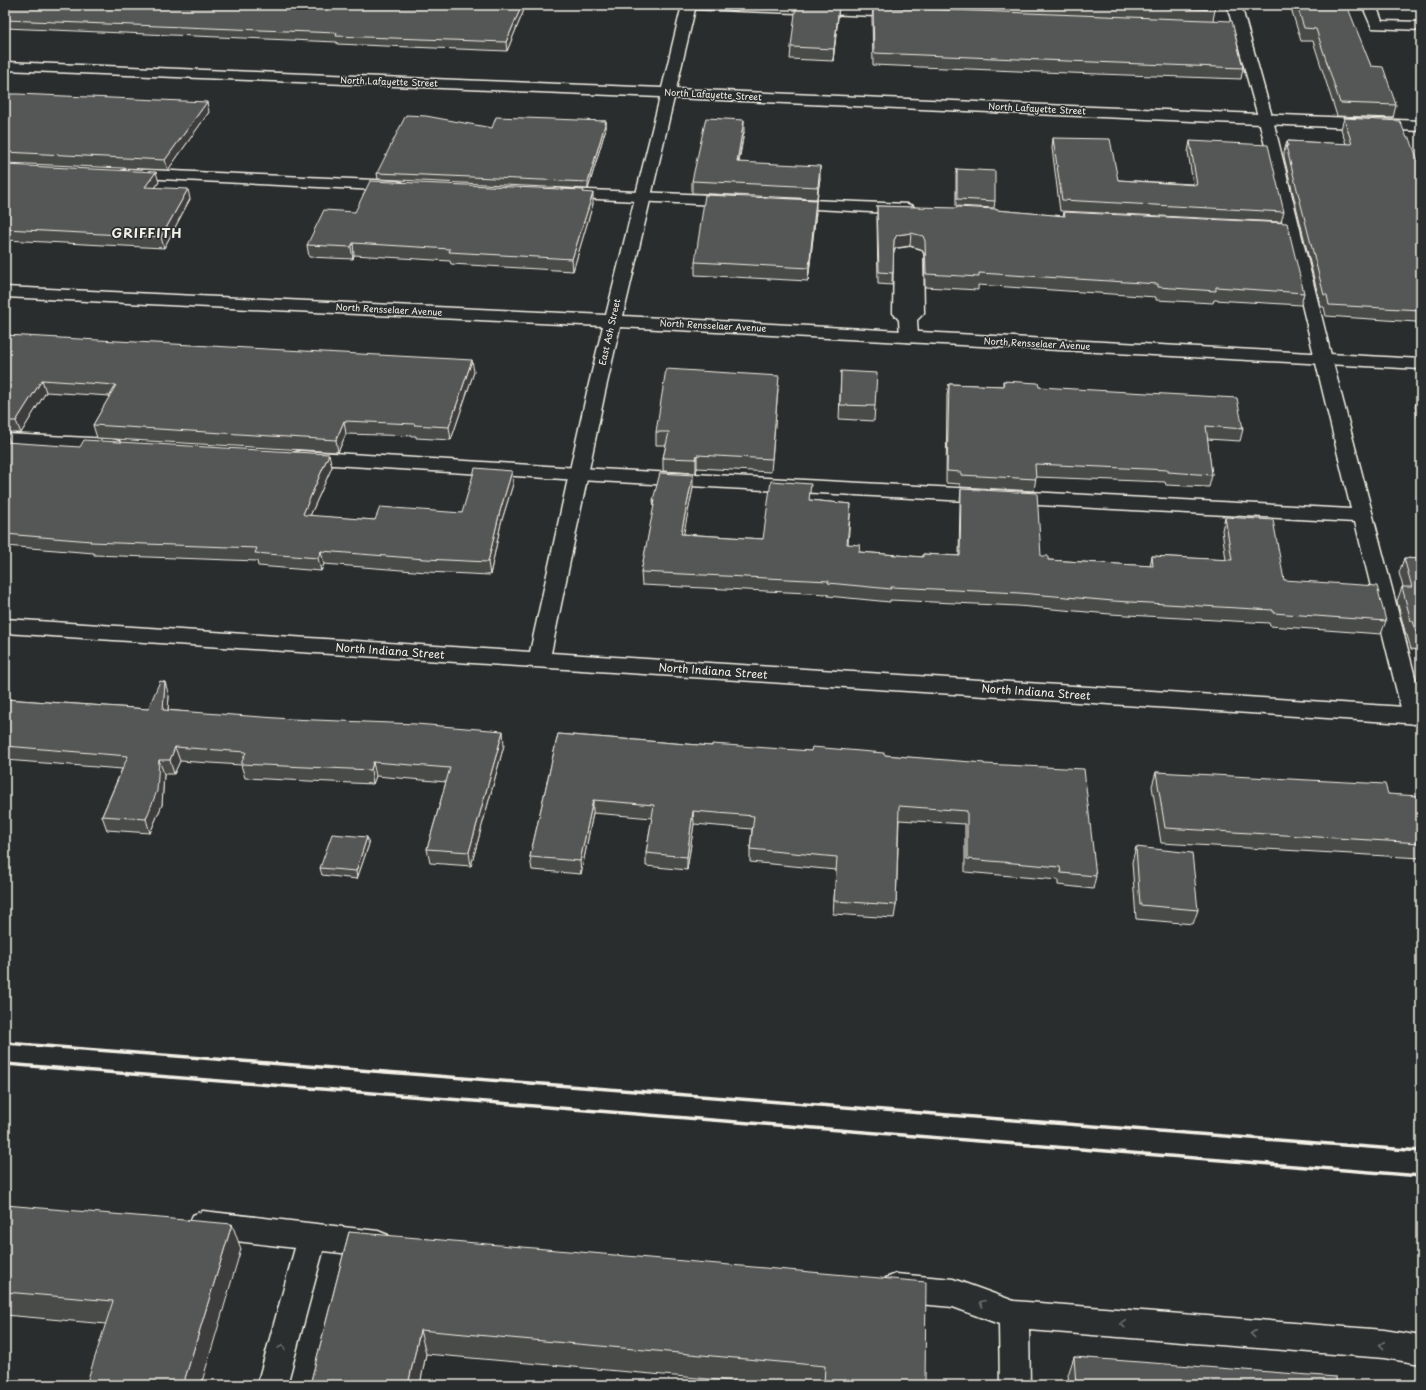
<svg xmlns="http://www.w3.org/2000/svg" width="1426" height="1390" font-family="'Playpen Sans',sans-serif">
<rect width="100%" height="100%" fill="#2a2d2e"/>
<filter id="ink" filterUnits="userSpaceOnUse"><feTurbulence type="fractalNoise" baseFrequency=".025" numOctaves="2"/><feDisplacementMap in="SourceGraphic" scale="8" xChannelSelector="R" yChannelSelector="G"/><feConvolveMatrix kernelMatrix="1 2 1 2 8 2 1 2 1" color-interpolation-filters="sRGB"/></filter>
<g filter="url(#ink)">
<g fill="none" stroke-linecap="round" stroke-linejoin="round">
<defs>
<g id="service">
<polygon points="682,5 798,5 902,9 907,10 909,13 907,16 902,17 689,9 684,8"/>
<polygon points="1227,5 1241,5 1273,120 1332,359 1421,700 1421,722 1414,724 1406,722 1403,716 1355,522 579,480 300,463 293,461 290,457 293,453 300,451 579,468 1351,509 1285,234 1253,230 1251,227 1253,224 1259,222 1283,224 1259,120"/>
<polygon points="1362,5 1376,5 1382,21 1421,22 1421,30 1372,28"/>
<polygon points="128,169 397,181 403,183 405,186 403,189 397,191 122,177 120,174 122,171"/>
<polygon points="564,189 735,196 741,198 743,201 741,204 735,206 558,197 556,194 558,191"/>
<polygon points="785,199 907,204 913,206 915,209 913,212 907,214 779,207 777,204 779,201"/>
<polygon points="910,247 921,250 923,254 924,313 917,320 918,337 915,341 909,342 903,341 900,337 899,320 893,313 894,253 896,249"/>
<polygon points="5,434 112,439 119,441 121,445 119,449 112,451 5,446"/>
<polygon points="203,1211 378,1231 388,1235 392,1244 388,1253 378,1257 323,1251 287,1385 257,1385 295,1248 203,1237 193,1233 189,1224 193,1215"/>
<polygon points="896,1274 953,1279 1014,1301 1384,1330 1421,1336 1421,1364 1384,1358 1029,1330 1030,1385 1000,1385 999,1324 953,1307 896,1302 886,1298 881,1288 886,1278"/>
</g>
<polygon id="minor" points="682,5 696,5 676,89 1421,121 1421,131 674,98 623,316 1421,359 1421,369 620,327 605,392 551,653 1421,708 1421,724 5,633 5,619 530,652 587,392 603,326 5,297 5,287 606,315 660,97 5,70 5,62 662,88"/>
</defs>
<use href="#service" stroke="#f4f1e8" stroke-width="3"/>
<use href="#minor" stroke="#f4f1e8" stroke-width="3"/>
<use href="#service" fill="#2a2d2e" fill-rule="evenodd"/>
<use href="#minor" fill="#2a2d2e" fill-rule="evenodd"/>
<g stroke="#f4f1e8" stroke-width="3.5">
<polyline points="5,1043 1421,1151"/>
<polyline points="5,1064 1421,1176"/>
</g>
</g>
<g fill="#494b4a" stroke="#f4f1e8">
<polygon points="5,5 526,5 507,51 337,44 337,42 5,28"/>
<polygon points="872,5 1214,5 1215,10 1213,20 1243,68 1241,79 1041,72 873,65 872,18 873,7 872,7"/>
<polygon points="1290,5 1342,5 1371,66 1396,105 1393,118 1337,116 1313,41 1301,41"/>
<polygon points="839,6 838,17 833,61 790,59 791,47"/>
<polygon points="5,94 209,112 168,170 5,163"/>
<polygon points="1344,118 1407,138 1421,170 1421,330 1419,330 1416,322 1326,316 1324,307 1321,307 1284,157 1284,152 1287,141 1346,144 1341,129"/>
<polygon points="606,121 606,128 588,189 378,179 377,173 492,128"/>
<polygon points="744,132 739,162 820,178 817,199 692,193 692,181"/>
<polygon points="1053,138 1118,180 1193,184 1188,152 1190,141 1284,212 1281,222 1060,211 1052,148"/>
<polygon points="5,165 159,182 155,188 190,199 164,248 5,240"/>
<polygon points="957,169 995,201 994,208 956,206 956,176"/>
<polygon points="584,192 593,204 573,271 451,264 450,261 354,255 353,259 309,257 307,245 355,212"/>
<polygon points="877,206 996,210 1063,216 1064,212 1304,293 1301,305 1214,300 1213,303 1156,300 1156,297 978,285 978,290 925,287 924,253 921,249 910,246 896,248 893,251 892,285 878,284 877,218"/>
<polygon points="816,212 808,281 695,275 695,262"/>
<polygon points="5,335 474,372 451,440 416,438 416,436 346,434 338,452 97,438 93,425 110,396 46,392 21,433 5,433"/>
<polygon points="841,371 875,406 874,421 839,419"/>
<polygon points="1003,381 1039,387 1243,429 1240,441 1207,439 1212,475 1209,487 1166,485 1165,482 1036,477 1034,491 960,487 960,484 946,483 947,395 949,384 1003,386"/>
<polygon points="778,389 771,472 697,468 696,473 663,471 663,458 666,445 656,445 656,432"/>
<polygon points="1419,393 1421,393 1421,430 1415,407"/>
<polygon points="5,435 10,443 332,467 310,516 375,520 462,513 513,484 501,523 490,575 427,572 324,564 321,571 258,566 257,561 94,555 94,553 5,546"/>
<polygon points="693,488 683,534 763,539 810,500 851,504 848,544 859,552 923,557 923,554 959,556 960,502 961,489 1041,556 1048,560 1150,566 1152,556 1226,560 1222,530 1225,517 1284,580 1386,621 1381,634 1270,626 1269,623 1110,614 1018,606 890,600 890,602 828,596 828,594 642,585 641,572 654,508 653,500"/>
<polygon points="1404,558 1421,559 1421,650 1411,649 1407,635 1406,635 1397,601 1402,587 1403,587 1399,573"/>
<polygon points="169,696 168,710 504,745 471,866 430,863 427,849 446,782 376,776 373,784 245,778 241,765 180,761 174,774 164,774 162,805 150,833 107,830 102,816 122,769 5,760 5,699 148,709"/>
<polygon points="558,734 712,746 884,755 984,764 1096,876 1093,889 1058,885 1058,880 965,872 965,824 899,820 896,905 894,918 833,914 836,870 750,862 750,849 752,829 694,824 687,870 646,866 646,853 652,818 593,813 581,874 532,870 530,857"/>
<polygon points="1156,772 1388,794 1421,806 1421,858 1161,843 1152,786"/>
<polygon points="369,844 357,879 322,875 320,868"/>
<polygon points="1136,847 1198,910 1193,924 1136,919 1132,862"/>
<polygon points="5,1205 241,1249 106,1324 5,1315"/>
<polygon points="349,1232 925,1385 776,1385 426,1354 420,1385 310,1385"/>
<polygon points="1074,1357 1337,1385 1069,1385 1068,1375"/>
</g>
<g fill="#3c3d3c" stroke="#f4f1e8">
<polygon points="522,5 526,5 507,51 506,42"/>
<polygon points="839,6 838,17 833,61 834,49"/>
<polygon points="207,102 209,112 168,170 165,160"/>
<polygon points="744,120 744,132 736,174 737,162"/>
<polygon points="606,121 606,128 588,189 588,182"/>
<polygon points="820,166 820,178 817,199 818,187"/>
<polygon points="156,172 159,182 148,198 145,187"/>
<polygon points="188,189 190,199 164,248 161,237"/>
<polygon points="593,193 593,204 573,271 572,259"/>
<polygon points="816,200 816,212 808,281 809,268"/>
<polygon points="911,233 910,246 896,248 893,252 894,240 897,235"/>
<polygon points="353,243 354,255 353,259 351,247"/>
<polygon points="472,360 474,372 451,440 449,427"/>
<polygon points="42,380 46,392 21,433 16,421"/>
<polygon points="344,421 346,434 338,452 336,440"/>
<polygon points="7,435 12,448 5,448 5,439"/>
<polygon points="329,454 332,467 305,527 303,514"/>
<polygon points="697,455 697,468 696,473 696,459"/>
<polygon points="512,471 513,484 501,523 490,575 488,562 500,511"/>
<polygon points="693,475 693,488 681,547 681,534"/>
<polygon points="321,551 324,564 321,571 318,558"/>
<polygon points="165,682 169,696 167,724 163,710"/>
<polygon points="503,731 504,745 471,866 469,852"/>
<polygon points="175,747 180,761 174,774 170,760"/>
<polygon points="159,760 164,774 162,805 150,833 146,819"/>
<polygon points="373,762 376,776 373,784 371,770"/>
<polygon points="593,800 593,813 581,874 580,861"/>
<polygon points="693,811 694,824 687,870 687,857"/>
<polygon points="367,837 369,844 357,879 356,871"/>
<polygon points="232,1224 241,1249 201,1385 183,1385"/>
<polygon points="420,1330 426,1354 420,1385 408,1385"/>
</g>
<g fill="#555756" stroke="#f4f1e8">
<polygon points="5,5 522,5 506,42 336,36 337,33 5,20"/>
<polygon points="796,5 839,6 834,49 791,47"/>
<polygon points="1104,5 1214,5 1215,10"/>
<polygon points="1297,5 1342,5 1343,8 1348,8 1371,66 1383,67 1396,105 1340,103 1316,29 1304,28"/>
<polygon points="873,7 1232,21 1243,68 1042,60 874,53"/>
<polygon points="5,94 17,94 207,102 165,160 5,152"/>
<polygon points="406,115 426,116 492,128 496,117 606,121 588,182 377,173"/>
<polygon points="706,118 744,120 737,162 820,166 818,187 692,181"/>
<polygon points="1344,118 1400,121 1407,138 1410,138 1421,170 1421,314 1420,310 1329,305 1327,295 1324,295 1286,146 1288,146 1287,141 1352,144"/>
<polygon points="1053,138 1110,139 1118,180 1197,185 1190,141 1268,145 1284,212 1062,200"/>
<polygon points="5,165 156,172 145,187 188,189 161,237 5,229"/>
<polygon points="957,169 995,171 995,201 957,199"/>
<polygon points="370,181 584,190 583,192 593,193 572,259 449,252 450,249 353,243 351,247 307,245 324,210 355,212"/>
<polygon points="705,195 816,200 809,268 695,262"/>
<polygon points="877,206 957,208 957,207 996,209 996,210 1065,216 1064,212 1287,223 1304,293 1216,287 1216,291 1158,287 1158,284 979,273 979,277 926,274 925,241 923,236 911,233 897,235 894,240 893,273 879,272"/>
<polygon points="5,335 472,360 449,427 414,425 415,424 344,421 336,440 93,425 116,385 42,380 16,421 5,421"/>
<polygon points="666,369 779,376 772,459 697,455 696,459 663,458 669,432 656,432"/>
<polygon points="841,371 877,373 875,406 840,405"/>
<polygon points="1003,381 1038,383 1039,387 1237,398 1243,429 1206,426 1212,475 1168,472 1168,470 1035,464 1036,479 961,475 961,472 947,471 949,384 1004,386"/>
<polygon points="1419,393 1421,393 1421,399"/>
<polygon points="5,435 7,435 5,439"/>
<polygon points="84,440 329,454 303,514 305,515 375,520 380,507 462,513 475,468 512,471 500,511 488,562 425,559 321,551 318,558 255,553 257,548 90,542 91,541 5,534 5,442 80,447"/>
<polygon points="660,473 693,475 681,534 763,539 771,481 811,484 809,500 851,504 847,544 860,545 859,552 923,557 923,554 960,556 961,489 1037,493 1041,556 1048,556 1048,560 1153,566 1152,556 1232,560 1225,517 1273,520 1284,580 1377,586 1386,621 1273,613 1273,610 1113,601 1020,593 891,587 891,589 828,583 829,581 641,572 655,500 653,500"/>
<polygon points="1404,558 1421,559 1421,635 1417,635 1413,621 1411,621 1402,587 1412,587"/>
<polygon points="160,681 165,682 163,710 290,719 416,724 503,731 469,852 427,849 450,768 373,762 371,770 241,764 246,752 175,747 170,760 159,760 157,791 146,819 102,816 128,756 5,746 5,699 148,709"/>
<polygon points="558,734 712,746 712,744 811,751 812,747 884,753 884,755 984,763 984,764 1084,769 1096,876 1061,873 1060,867 967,859 967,811 899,806 896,905 834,901 837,857 750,849 754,816 693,811 687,857 646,853 654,805 593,800 580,861 530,857"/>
<polygon points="1156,772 1385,784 1388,794 1418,796 1421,806 1421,843 1165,828"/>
<polygon points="332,834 367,837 356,871 320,868"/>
<polygon points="1136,847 1192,853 1198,910 1140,905"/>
<polygon points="5,1205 232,1224 183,1385 86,1385 113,1301 5,1292"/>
<polygon points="349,1232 926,1282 925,1385 824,1385 825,1366 420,1330 408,1385 310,1385"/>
<polygon points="1074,1357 1336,1377 1337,1385 1076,1385"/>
</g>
<defs><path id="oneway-chevron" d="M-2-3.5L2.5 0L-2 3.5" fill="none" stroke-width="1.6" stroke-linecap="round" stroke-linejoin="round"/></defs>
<g stroke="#71726f">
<use href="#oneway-chevron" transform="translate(982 1303) rotate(-159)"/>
<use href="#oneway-chevron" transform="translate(1123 1324) rotate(-175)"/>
<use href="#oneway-chevron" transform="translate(1253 1334) rotate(-175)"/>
<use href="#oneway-chevron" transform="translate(1382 1345) rotate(-174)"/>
<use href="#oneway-chevron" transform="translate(282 1347) rotate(-75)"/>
</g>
</g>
<g text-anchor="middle" stroke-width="3" stroke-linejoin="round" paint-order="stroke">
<g font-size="9" fill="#f4f1e8" stroke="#2a2d2e">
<text transform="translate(389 82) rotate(2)" y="3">North Lafayette Street</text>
<text transform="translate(713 95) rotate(3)" y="3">North Lafayette Street</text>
<text transform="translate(1037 109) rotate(3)" y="3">North Lafayette Street</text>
<text transform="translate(389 310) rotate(3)" y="3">North Rensselaer Avenue</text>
<text transform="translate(713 326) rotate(3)" y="3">North Rensselaer Avenue</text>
<text transform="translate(610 332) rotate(-77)" y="3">East Ash Street</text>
<text transform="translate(1037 344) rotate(3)" y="3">North Rensselaer Avenue</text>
</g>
<g font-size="11" fill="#f4f1e8" stroke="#2a2d2e">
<text transform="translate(390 651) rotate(4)" y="4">North Indiana Street</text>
<text transform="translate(713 671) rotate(4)" y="4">North Indiana Street</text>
<text transform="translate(1036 692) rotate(4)" y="4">North Indiana Street</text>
</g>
<g font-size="13" font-weight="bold" letter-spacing="1" fill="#f4f1e8" stroke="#2a2d2e">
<text x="147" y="238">GRIFFITH</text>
</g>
</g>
<rect width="1426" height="1390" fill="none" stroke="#2a2d2e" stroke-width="20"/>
<rect x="10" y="10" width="1406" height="1370" fill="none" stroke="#f4f1e8" stroke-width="1.5" filter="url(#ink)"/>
</svg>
